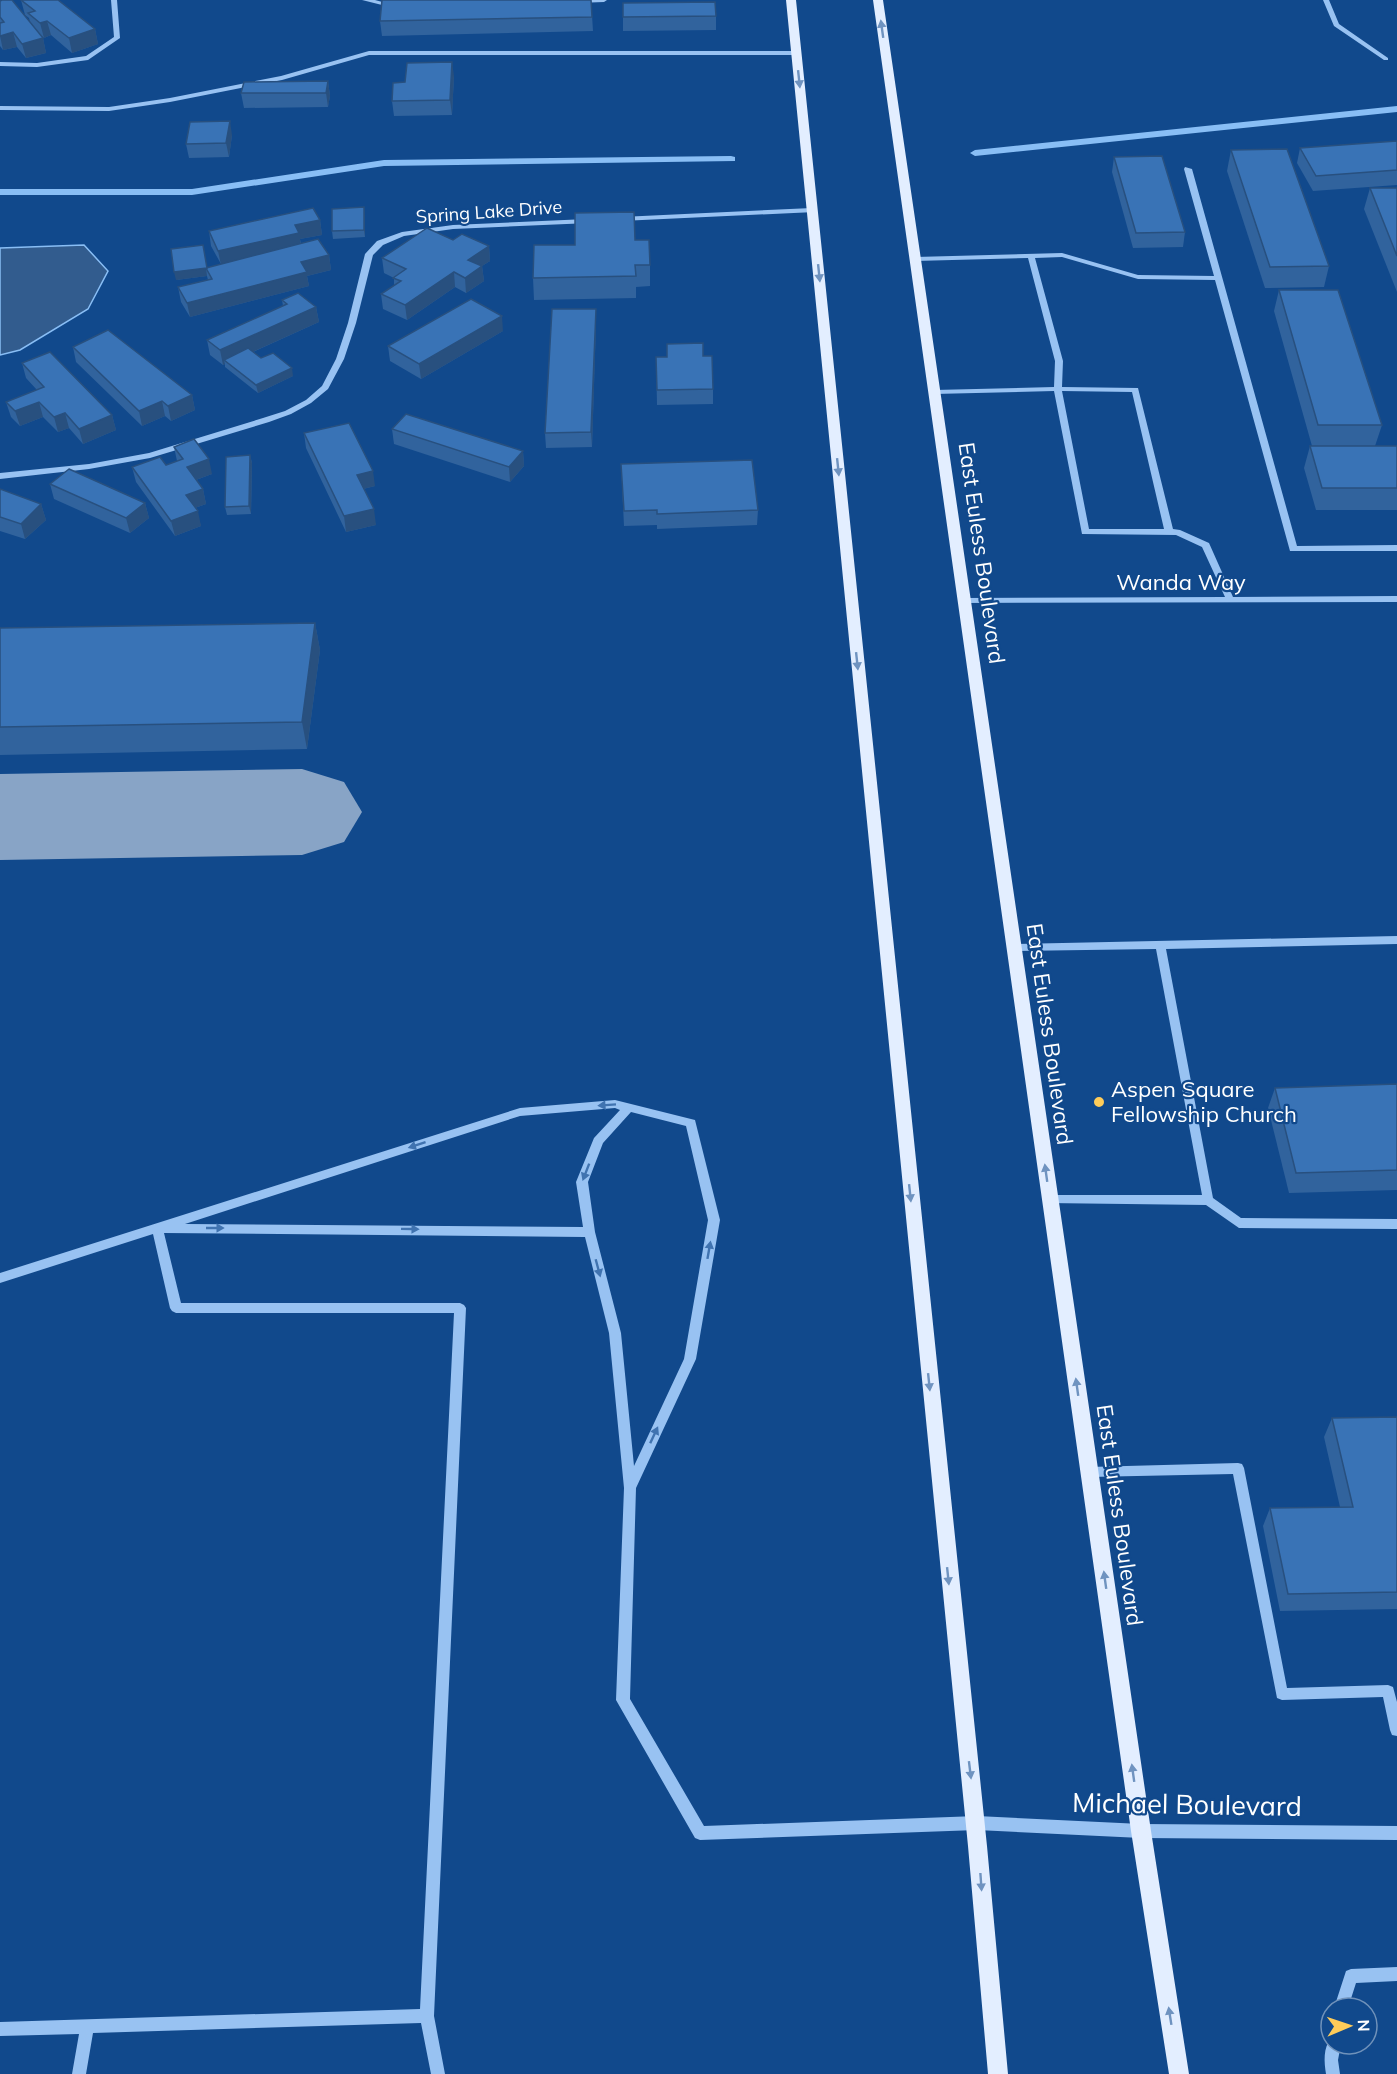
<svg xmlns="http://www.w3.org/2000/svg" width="1397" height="2074" font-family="Mulish,sans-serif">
<rect width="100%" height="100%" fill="#11498c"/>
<polygon fill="#325c8e" stroke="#89bef5" stroke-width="1.5" points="84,245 108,271 88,309 20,350 0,355 0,248"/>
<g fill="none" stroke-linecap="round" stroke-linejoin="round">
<g fill="#89bef5" fill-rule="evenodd">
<polygon points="1397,106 1397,112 975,156 970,153 975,150"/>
<polygon points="731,156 735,157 735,161 384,166 192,195 0,195 0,189 192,189 384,160"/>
</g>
<polygon fill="#88a4c6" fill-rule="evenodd" points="302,769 344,782 362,812 344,842 302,855 0,860 0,774"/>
<g fill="#98c2f2" fill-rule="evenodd">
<polygon points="111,0 117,0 120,38 88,60 37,67 0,66 0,62 37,63 86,56 114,37"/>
<polygon points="362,0 375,0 397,6 394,8"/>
<polygon points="574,0 607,0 604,2 577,3 575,2"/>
<polygon points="1323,0 1329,0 1339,24 1388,58 1388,60 1384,60 1334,26"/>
<polygon points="369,51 797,51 800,53 797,55 369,55 282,80 170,102 109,111 0,110 0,106 109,107 170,98 281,76"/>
<path d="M 1185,167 L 1192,169 L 1297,546 L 1397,545 L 1397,551 L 1290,551 L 1215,280 L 1138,279 L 1062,257 L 1035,258 L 1063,361 L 1062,387 L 1138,388 L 1173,529 L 1180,530 L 1209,543 L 1233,597 L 1397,596 L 1397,602 L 961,603 L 960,601 L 964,598 L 1225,597 L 1202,547 L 1176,535 L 1082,534 L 1054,391 L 934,394 L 930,392 L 934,390 L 1054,387 L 1055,361 L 1028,258 L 915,261 L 911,259 L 915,257 L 1062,253 L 1138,275 L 1214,276 L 1184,169 ZM 1062,391 L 1132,392 L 1164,529 L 1089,529 Z"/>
<polygon points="812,208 816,210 815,212 621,221 617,219 621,217"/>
<polygon points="587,219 591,221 590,223 453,229 404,236 383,245 373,255 356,323 344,359 328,389 311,403 291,414 269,422 150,458 89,469 0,479 0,473 89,464 149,453 263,418 285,411 306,400 322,386 336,359 348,323 365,254 377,241 402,232 453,225"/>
<polygon points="1397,936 1397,944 1166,949 1213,1198 1241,1218 1397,1219 1397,1229 1239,1228 1206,1205 1046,1203 1044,1200 1046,1197 1050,1195 1202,1195 1156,949 1014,951 1010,950 1009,947 1010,944"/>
<path d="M 615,1100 L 695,1120 L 720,1220 L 696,1359 L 636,1488 L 630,1699 L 704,1826 L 977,1816 L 1141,1824 L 1397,1826 L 1397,1840 L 1141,1838 L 977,1830 L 700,1840 L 695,1838 L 616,1700 L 624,1488 L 609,1333 L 585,1237 L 164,1233 L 181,1303 L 460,1303 L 464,1305 L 466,1308 L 434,2016 L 445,2074 L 431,2074 L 421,2023 L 93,2033 L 86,2074 L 72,2074 L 79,2034 L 0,2036 L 0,2022 L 420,2009 L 454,1313 L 176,1313 L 172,1311 L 170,1308 L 153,1234 L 0,1283 L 0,1273 L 520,1108 ZM 615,1108 L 620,1110 L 594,1138 L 576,1182 L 583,1227 L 185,1224 L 520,1116 ZM 631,1112 L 686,1126 L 708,1220 L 684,1359 L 634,1466 L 621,1333 L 595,1232 L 588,1182 L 603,1143 Z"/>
<polygon points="1238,1463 1242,1464 1244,1468 1287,1688 1388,1685 1393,1687 1397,1702 1397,1736 1392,1735 1390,1730 1383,1697 1282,1700 1277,1698 1233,1474 1089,1477 1085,1476 1083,1472 1085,1468 1089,1467"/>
<polygon points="1397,1967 1397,1981 1356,1983 1348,2008 1334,2008 1346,1971 1351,1969"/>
<path d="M 1331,2038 L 1331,2044 L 1341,2044 L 1338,2060 L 1340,2074 L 1326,2074 C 1324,2062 1323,2048 1331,2038 Z"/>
</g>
<g fill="#e3eeff" fill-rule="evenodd">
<polygon points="786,0 796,0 987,1846 1008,2074 988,2074 968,1846"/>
<polygon points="873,0 883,0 1151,1831 1189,2074 1169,2074 1131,1831"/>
</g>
</g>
<g fill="#31639d">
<polygon points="21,0 95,29 98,44 72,53 51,35 44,38 39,34 43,38 46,53 26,58 17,47 3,50 0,46 0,1 30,23 29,18 25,15"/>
<polygon points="591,0 593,31 382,36 380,21"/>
<polygon points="623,3 716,16 716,30 623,31"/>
<polygon points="454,76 452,115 394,116 392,101 405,82"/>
<polygon points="328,81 330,96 328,107 244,108 241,93"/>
<polygon points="232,135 229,157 189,158 186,144"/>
<polygon points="1397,141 1397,185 1313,191 1297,163 1300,148"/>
<polygon points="1231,150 1329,266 1324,287 1265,288 1227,171"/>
<polygon points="1114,157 1185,232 1183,247 1133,248 1112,172"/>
<polygon points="1370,188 1397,188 1397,292 1364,209"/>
<polygon points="365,215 365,237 333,239 332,231"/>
<polygon points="320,220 322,235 300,239 301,244 329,255 331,270 307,276 309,286 190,317 181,302 178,287 208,280 207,276 176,280 207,268 221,264 211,246 209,231"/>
<polygon points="453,240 489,246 490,261 482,266 484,281 466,293 455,287 407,320 383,309 381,294 394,286 394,278 384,273 382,258"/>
<polygon points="635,240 650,265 650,286 636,287 636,298 534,300 533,278 575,245"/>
<polygon points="1279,290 1382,425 1375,446 1397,446 1397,510 1316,510 1304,468 1310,446 1312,446 1274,311"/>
<polygon points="282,300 316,307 319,322 253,352 261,358 293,376 258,393 225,367 225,364 223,365 210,355 207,340 283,306"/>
<polygon points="596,309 596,324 592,447 546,448 545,433"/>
<polygon points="503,331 421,379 390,361 388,346"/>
<polygon points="73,347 192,395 195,410 171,421 165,416 142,426 76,362"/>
<polygon points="703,356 713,389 713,404 657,405 656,357"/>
<polygon points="22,363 112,415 116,430 83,444 69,428 58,432 43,417 20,426 11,417 6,402 37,390 26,378"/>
<polygon points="392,429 523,451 524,466 510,482 394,444"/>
<polygon points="304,433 375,486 363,489 376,525 346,532 306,448"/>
<polygon points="174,447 212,474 196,480 203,489 206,504 195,508 201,526 175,536 136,482 132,467 166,465 177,461"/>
<polygon points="250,455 252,463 251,514 227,515 225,507"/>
<polygon points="621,464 758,510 757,525 657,529 657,525 624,526"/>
<polygon points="50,484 145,503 149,518 130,533 54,499"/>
<polygon points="0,489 41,504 46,520 25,539 0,531"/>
<polygon points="315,623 320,650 307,749 0,755 0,628"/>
<polygon points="1397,1084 1397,1190 1289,1193 1268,1108 1275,1088"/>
<polygon points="1397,1417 1397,1609 1280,1611 1263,1526 1270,1508 1340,1507 1324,1437 1332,1418"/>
</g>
<g fill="#28507f">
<polygon points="47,21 51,35 44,38 40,23"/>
<polygon points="95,29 98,44 72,53 69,38"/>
<polygon points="13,32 17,47 3,50 0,36"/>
<polygon points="43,38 46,53 26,58 22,44"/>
<polygon points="452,62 454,76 452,115 450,100"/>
<polygon points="328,81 330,96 328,107 326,93"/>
<polygon points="230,121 232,135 229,157 226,143"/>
<polygon points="364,207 365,215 365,237 364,230"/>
<polygon points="320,220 322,235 300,239 301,248 221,265 218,251 295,225"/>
<polygon points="489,246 490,261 482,266 484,281 466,293 465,278 468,260"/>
<polygon points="329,255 331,270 307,276 309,286 190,317 187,303 301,262"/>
<polygon points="206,268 207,276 176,280 174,272"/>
<polygon points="454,272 455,287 407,320 405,305"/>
<polygon points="316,307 319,322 228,363 224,360 225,364 223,365 220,350"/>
<polygon points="596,309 596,324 592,447 591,432"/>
<polygon points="502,316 503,331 421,379 419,364"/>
<polygon points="292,368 293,376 258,393 256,385"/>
<polygon points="192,395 195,410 171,421 168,406"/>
<polygon points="162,401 165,416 142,426 139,411"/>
<polygon points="39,402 43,417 20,426 15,411"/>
<polygon points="65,413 69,428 58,432 54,417"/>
<polygon points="112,415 116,430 83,444 79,429"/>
<polygon points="523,451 524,466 510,482 509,467"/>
<polygon points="250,455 252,463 251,514 249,506"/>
<polygon points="209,459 212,474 190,482 187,467"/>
<polygon points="373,471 375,486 359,490 357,475"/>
<polygon points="203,489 206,504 189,510 186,495"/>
<polygon points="145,503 149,518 130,533 126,518"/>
<polygon points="41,504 46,520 25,539 21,524"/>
<polygon points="374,509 376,525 346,532 344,516"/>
<polygon points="198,511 201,526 175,536 171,521"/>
<polygon points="315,623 320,650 307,749 302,722"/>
</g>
<g fill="#3973b6" stroke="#28507f" stroke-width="1.5">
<polygon points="2,0 12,0 43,38 22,44 13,32 0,36 0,23 4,22 0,17 0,1"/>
<polygon points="21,0 58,0 95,29 69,38 47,21 40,23 28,13 35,11"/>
<polygon points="382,0 591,0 592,17 380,21"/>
<polygon points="715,2 716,16 623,17 623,3"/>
<polygon points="452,62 450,100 392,101 393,83 405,82 407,63"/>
<polygon points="328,81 326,93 241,93 244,82"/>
<polygon points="230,121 226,143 186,144 190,122"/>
<polygon points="1397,141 1397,170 1316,176 1300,148"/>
<polygon points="1287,149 1329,266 1270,267 1231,150"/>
<polygon points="1162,156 1185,232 1136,233 1114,157"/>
<polygon points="1370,188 1397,188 1397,256"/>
<polygon points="364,207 364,230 332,231 332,209"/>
<polygon points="313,208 320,220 295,225 299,233 218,251 209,231"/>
<polygon points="634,212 635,240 649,240 650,265 635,265 636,276 533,278 534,245 575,245 575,213"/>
<polygon points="427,228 453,240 462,234 489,246 468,260 482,266 465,278 454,272 405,305 381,294 401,281 393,278 406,269 382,258"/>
<polygon points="318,239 329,255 301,262 307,272 187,303 178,287 212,279 206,268"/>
<polygon points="203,245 207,268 174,272 171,249"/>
<polygon points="1279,290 1338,290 1382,425 1318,425"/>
<polygon points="298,293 316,307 220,350 207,340 287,304 282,300"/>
<polygon points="471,299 502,316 419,364 388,346"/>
<polygon points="552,309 596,309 591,432 545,433"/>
<polygon points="108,330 192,395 168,406 162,401 139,411 73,347"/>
<polygon points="703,343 703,356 712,356 713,389 657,390 656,357 667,357 667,344"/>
<polygon points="248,348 261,358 273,353 292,368 256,385 224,360"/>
<polygon points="50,352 112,415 79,429 65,413 54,417 39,402 15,411 6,402 44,387 22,363"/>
<polygon points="406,414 523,451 509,467 392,429"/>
<polygon points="349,423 373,471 357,475 374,509 344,516 304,433"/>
<polygon points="194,439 209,459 187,467 203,489 186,495 198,511 171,521 132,467 160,457 166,465 183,459 174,447"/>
<polygon points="1310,446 1397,446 1397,488 1322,488"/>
<polygon points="250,455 249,506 225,507 226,457"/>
<polygon points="752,460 758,510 657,514 657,510 624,511 621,464"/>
<polygon points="69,469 145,503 126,518 50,484"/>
<polygon points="0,489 41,504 21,524 0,517"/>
<polygon points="315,623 302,722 0,727 0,628"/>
<polygon points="1397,1084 1397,1170 1296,1173 1275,1088"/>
<polygon points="1397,1417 1397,1592 1288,1594 1270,1508 1353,1507 1332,1418"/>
</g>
<defs><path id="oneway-solid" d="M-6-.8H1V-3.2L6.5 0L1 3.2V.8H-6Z" transform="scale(1.5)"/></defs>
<g fill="#6f93c0">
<use href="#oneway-solid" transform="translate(882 29) rotate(-98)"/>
<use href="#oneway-solid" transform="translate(799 79) rotate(84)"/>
<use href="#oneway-solid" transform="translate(819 273) rotate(84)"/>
<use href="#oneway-solid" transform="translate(838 467) rotate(84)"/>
<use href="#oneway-solid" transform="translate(857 661) rotate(84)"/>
<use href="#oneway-solid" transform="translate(1046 1173) rotate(-98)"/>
<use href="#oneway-solid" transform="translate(910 1193) rotate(84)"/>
<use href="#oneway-solid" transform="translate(929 1382) rotate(84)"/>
<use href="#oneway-solid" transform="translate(1077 1387) rotate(-98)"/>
<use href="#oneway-solid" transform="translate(948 1576) rotate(84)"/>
<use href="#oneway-solid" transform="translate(1105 1580) rotate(-98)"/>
<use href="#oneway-solid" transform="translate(970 1770) rotate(83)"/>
<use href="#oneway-solid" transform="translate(1133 1773) rotate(-98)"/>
<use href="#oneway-solid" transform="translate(981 1882) rotate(86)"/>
<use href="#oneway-solid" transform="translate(1170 2016) rotate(-99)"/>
</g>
<g fill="#4073b0">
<use href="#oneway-solid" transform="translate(607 1105) rotate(176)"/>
<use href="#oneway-solid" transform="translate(417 1145) rotate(162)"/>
<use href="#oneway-solid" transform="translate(586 1172) rotate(111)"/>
<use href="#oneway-solid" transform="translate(215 1228)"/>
<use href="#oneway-solid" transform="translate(410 1229) rotate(1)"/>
<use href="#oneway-solid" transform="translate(709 1250) rotate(-80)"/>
<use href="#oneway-solid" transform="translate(598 1268) rotate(75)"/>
<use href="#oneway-solid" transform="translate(654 1435) rotate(-65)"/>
</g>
<circle fill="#ffcc59" stroke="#11498c" stroke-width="2" cx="1099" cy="1102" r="6"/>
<g text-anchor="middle" stroke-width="4.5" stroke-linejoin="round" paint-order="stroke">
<g font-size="18" fill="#fff" stroke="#11498c">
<text transform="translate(489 212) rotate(-4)" y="6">Spring Lake Drive</text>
</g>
<g font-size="22" fill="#fff" stroke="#11498c">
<text transform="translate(982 553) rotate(82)" y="8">East Euless Boulevard</text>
<text x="1181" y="590">Wanda Way</text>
<text transform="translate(1050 1034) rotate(82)" y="8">East Euless Boulevard</text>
<text transform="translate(1120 1515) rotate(82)" y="8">East Euless Boulevard</text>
</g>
<g font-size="22" fill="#fff" stroke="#11498c" text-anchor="start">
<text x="1111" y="1097">Aspen Square<tspan x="1111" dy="25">Fellowship Church</tspan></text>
</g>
<g font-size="27" fill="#fff" stroke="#11498c">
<text transform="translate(1187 1805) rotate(1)" y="9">Michael Boulevard</text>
</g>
</g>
<g transform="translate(1349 2026) rotate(88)"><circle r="28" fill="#11498c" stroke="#7092ba" stroke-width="1.5"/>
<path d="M0-4.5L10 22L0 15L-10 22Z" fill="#ffcc59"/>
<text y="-9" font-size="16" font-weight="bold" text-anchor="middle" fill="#ffffff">N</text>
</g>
</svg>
